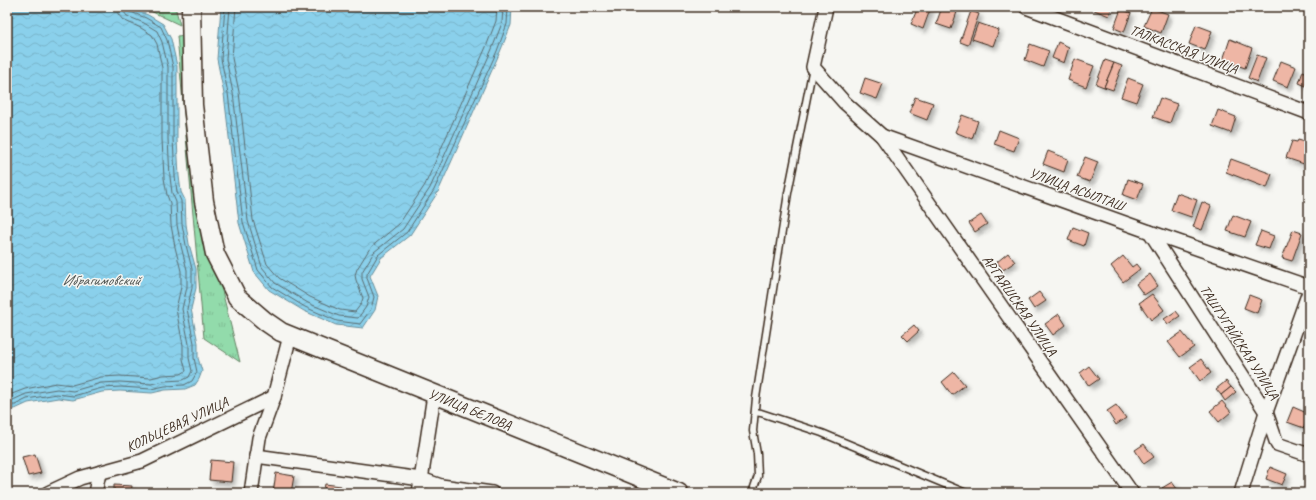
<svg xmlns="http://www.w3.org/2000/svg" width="1316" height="500" font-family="Caveat,sans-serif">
<defs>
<pattern id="grass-tufts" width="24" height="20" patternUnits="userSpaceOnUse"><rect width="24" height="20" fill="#92dbab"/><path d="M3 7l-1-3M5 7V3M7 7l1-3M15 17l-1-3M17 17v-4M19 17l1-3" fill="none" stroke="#7fbc93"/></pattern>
<pattern id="water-waves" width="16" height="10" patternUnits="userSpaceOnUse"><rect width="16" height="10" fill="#8ad0eb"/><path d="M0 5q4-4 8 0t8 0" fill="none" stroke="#78b3c9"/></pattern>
<filter id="shadow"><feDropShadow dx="3.5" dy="3.5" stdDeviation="2" flood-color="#0004"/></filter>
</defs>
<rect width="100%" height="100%" fill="#f6f6f2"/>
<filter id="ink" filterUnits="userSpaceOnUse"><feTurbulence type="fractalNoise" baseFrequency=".025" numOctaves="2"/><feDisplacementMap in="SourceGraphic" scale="8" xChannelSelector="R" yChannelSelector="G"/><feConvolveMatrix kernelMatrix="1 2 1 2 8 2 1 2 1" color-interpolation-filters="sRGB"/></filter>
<g filter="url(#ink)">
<g fill="url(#grass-tufts)" stroke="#668264">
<polygon points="142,7 169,7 176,10 180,25"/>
<polygon points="188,35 215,263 240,362 204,338 177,36"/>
</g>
<g fill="url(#water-waves)" stroke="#6a8e99">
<polygon points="7,7 127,7 148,15 163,24 171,39 177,66 177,139 179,176 181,192 185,200 186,224 189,244 196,269 196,288 191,309 198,343 198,358 202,371 199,379 195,385 185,389 165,390 152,393 120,391 102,392 73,400 58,398 28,403 15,409 7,409"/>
<polygon points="221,7 512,7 511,25 500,52 438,192 410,235 381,258 370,276 378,296 375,310 363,328 336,325 304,311 269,290 254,272 239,223 224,94 217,59"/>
</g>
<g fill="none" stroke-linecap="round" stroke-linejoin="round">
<g stroke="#5b6c70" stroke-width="1">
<polyline points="225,7 221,59 228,93 243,222 258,270 272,287 305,307 337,321 360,324 371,309 374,297 367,278 367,274 378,255 407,232 434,190 497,51 507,24 508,7"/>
<polyline points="230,7 226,59 233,93 248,221 262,267 275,283 308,303 339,316 358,318 366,307 369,297 362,279 362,272 374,252 403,229 430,188 492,49 502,23 503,7"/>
<polyline points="236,7 232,58 239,92 253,220 267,264 279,278 310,297 340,310 355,312 361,304 363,298 356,280 355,275 357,269 370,248 399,224 425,185 486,47 496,21 497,7"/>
<polyline points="7,394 12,394 25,389 56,383 72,385 101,377 120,376 151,378 163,375 181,374 186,371 183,359 183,345 176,309 181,287 181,271 175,247 171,225 170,203 167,195 164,178 162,139 162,68 157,44 152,35 141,28 123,20 118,14 117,7"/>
<polyline points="7,400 13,400 26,394 57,389 73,391 101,383 120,382 151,384 164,381 183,380 189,377 192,371 189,358 189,344 182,309 187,287 187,270 181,246 177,225 176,202 172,193 170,177 168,139 168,67 162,42 157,31 144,23 127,16 124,12 123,7"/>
<polyline points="7,405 15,405 27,399 57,394 73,396 102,388 121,387 151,389 165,386 184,385 192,381 197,372 194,358 194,343 187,309 192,288 192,269 186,245 182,224 181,201 177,192 175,176 173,139 173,67 167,40 161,27 146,18 131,12 128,10 128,7"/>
</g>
</g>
<g fill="#eeb6a5" stroke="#3b2a1e" filter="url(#shadow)">
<polygon points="918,7 931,7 923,29 911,24"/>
<polygon points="942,7 957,12 951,29 936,24"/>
<polygon points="1093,7 1112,7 1109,16 1092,9"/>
<polygon points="1152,8 1168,14 1161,33 1144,26"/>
<polygon points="1121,9 1131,13 1124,32 1114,28"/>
<polygon points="971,11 979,14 968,45 960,42"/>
<polygon points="978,23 999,30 993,46 972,39"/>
<polygon points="1196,25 1212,31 1205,50 1189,44"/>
<polygon points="1230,39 1252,48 1245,68 1223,60"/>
<polygon points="1058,42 1069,47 1064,63 1052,58"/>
<polygon points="1030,44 1049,51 1043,67 1025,60"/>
<polygon points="1257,55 1266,58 1257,82 1248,78"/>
<polygon points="1075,59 1094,66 1086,87 1068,80"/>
<polygon points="1105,60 1114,63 1104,87 1096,84"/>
<polygon points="1281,61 1296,67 1288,87 1273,81"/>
<polygon points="1114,63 1122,66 1113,90 1104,87"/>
<polygon points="1303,71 1309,74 1306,86 1299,83"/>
<polygon points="865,78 883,84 877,99 860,93"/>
<polygon points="1128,78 1143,84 1136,102 1121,97"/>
<polygon points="915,97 933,103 927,120 909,113"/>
<polygon points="1160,98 1177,104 1170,123 1153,117"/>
<polygon points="1218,110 1236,117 1231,133 1212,126"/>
<polygon points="962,115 978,121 972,139 955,132"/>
<polygon points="999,130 1019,138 1014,151 994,144"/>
<polygon points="1298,140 1305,142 1304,145 1309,147 1309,159 1307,165 1286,158 1292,141 1297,142"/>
<polygon points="1048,151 1068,159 1064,172 1043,164"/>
<polygon points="1085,157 1098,162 1090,182 1077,177"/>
<polygon points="1231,159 1272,174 1267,188 1226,172"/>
<polygon points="1128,179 1143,184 1137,200 1123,195"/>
<polygon points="1177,193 1197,200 1191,217 1171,210"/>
<polygon points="1202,202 1211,206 1202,230 1193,227"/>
<polygon points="981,215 987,224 975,232 969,223"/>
<polygon points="1233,215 1251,222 1245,237 1227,231"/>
<polygon points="1073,227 1088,233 1084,246 1068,240"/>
<polygon points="1293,230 1302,233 1292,261 1282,258"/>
<polygon points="1261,231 1274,236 1269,249 1255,245"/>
<polygon points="1008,253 1015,262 1003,270 997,262"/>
<polygon points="1123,256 1132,267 1136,264 1140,269 1123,282 1111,266"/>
<polygon points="1150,274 1158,286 1144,295 1136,284"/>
<polygon points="1039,292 1046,301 1034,309 1028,300"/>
<polygon points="1152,294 1164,310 1151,320 1139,303"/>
<polygon points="1249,295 1262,300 1257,313 1244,308"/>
<polygon points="1176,311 1180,316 1168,324 1164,319"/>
<polygon points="1059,314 1066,325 1053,335 1045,324"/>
<polygon points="914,325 919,331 908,341 902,335"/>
<polygon points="1182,332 1194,347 1180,357 1168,342"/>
<polygon points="1201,359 1211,373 1200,381 1190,367"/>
<polygon points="1089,366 1099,379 1089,386 1080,373"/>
<polygon points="954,372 965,385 952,395 942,382"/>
<polygon points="1226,381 1231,387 1221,395 1216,389"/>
<polygon points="1231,387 1236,392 1225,401 1221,395"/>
<polygon points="1222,401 1231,412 1219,422 1210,411"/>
<polygon points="1116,405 1126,418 1116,425 1107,411"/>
<polygon points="1293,407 1309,414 1304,428 1287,422"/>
<polygon points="1144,444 1154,457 1144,464 1135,450"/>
<polygon points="35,454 41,473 28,476 22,457"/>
<polygon points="211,460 233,462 231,482 209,480"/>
<polygon points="1270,467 1287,474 1282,485 1266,479"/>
<polygon points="276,473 294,476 291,493 273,493"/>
<polygon points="1172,482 1180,493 1166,493 1162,488"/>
<polygon points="325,484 341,486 340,493 323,493"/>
<polygon points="114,485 132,486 131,493 114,493"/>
</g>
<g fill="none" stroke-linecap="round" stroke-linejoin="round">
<defs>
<g id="lane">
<polyline points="755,412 761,413 822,433 966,493"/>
<polyline points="752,493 758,476 757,454 753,431 756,398 788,193 813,67"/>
</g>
<g id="street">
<polyline points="826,7 813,67 844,102 882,136 1150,232 1309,287"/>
<polyline points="1026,7 1309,113"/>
<polyline points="882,136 1132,493"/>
<polyline points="1150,232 1266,412 1277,444 1309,455"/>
<polyline points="256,456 421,479 441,486 492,493"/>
<polyline points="48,493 80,478 142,461 274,397"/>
<polyline points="95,493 99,473"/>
<polyline points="251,493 259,438 274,397 290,336"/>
<polyline points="419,493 434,395"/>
<polyline points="1241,493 1266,412 1309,292"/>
</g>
<polyline id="secondary" points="191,7 193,105 204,201 215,254 237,297 265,321 281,332 679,493"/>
</defs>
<use href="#lane" stroke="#3b2a1e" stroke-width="9"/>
<use href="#street" stroke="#3b2a1e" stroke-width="16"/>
<use href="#secondary" stroke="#3b2a1e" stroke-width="21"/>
<use href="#lane" stroke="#f6f6f2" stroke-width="6"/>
<use href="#street" stroke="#f6f6f2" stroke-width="13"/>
<use href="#secondary" stroke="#f6f6f2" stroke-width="18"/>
</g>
</g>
<g text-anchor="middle" stroke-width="3" stroke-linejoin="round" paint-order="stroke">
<g font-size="14" fill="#3b2a1e" stroke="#f6f6f2">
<text transform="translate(1184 49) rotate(21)" y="5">ТАЛКАССКАЯ УЛИЦА</text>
<text transform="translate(1077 189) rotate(20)" y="5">УЛИЦА АСЫЛТАШ</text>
<text transform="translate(1020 305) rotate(55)" y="5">АРГАЯШСКАЯ УЛИЦА</text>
<text transform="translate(1240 342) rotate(57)" y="5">ТАШТУГАЙСКАЯ УЛИЦА</text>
<text transform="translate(470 409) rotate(22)" y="5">УЛИЦА БЕЛОВА</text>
<text transform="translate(177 424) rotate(-25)" y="5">КОЛЬЦЕВАЯ УЛИЦА</text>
</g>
<g font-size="15" font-style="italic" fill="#4f5451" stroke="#f6f6f2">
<text x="101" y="285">Ибрагимовский</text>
</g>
</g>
<rect width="1316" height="500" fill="none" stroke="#f6f6f2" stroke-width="24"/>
<rect x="12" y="12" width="1292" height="476" fill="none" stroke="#3b2a1e" stroke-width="1.5" filter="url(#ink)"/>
</svg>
